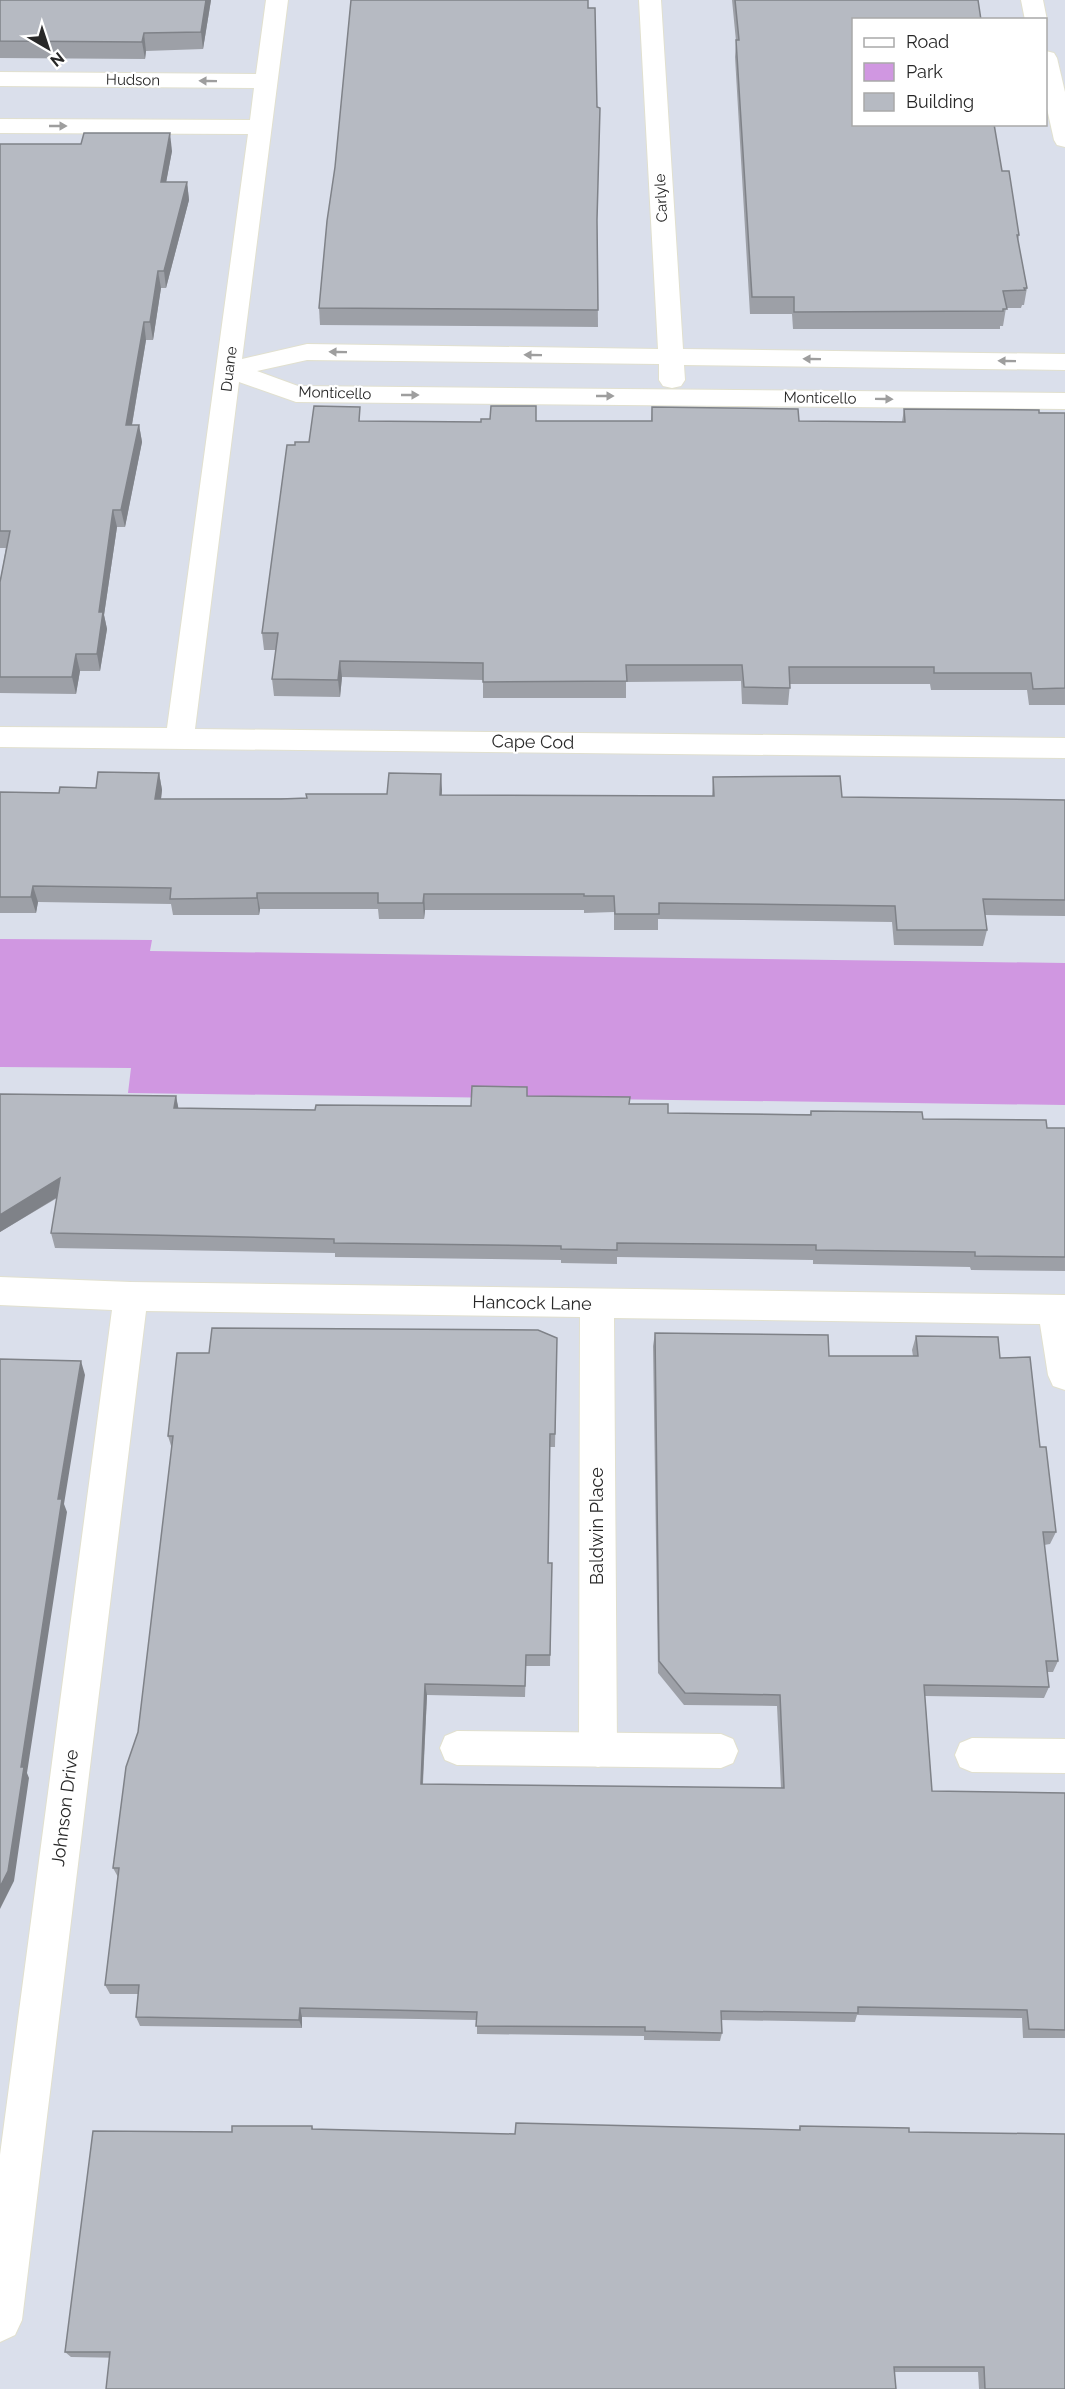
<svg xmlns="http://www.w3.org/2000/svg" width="1065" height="2389" font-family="Raleway,sans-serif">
<rect width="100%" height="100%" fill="#dadfeb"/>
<polygon fill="#d097e1" points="0,939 152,940 150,951 1065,963 1065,1105 128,1093 131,1068 0,1067"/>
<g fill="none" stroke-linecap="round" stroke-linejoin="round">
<defs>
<g id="service">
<polygon points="457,1731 721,1734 733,1739 738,1751 733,1763 721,1768 457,1765 445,1760 440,1748 445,1736"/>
<polygon points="972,1738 1065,1739 1065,1773 972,1772 960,1767 955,1755 960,1743"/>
</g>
<g id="minor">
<polygon points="266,0 288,0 242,359 307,344 658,349 639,0 661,0 683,349 1065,354 1065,370 684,365 685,380 681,386 672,388 663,386 659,380 659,364 307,360 257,371 298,386 1065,393 1065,409 296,402 239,382 195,729 1065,738 1065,758 0,747 0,727 167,728 248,134 0,133 0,119 250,120 254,88 0,86 0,72 256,74"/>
<polygon points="1021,0 1043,0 1047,20 1046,22 1046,20 1025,20"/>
<polygon points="1046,51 1054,53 1057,58 1065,92 1065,147 1057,145 1054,140 1046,104"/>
<polygon points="0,1277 131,1282 1065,1295 1065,1390 1053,1386 1048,1375 1040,1324 614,1318 617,1749 612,1762 598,1767 584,1762 579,1749 580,1317 146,1311 22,2320 15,2335 0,2342 0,2155 112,1310 0,1305"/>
</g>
</defs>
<use href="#service" stroke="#e1e0cf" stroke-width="2"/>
<use href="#minor" stroke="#e1e0cf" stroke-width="2"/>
<use href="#service" fill="#fff" fill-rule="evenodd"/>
<use href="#minor" fill="#fff" fill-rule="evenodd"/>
</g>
<g fill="#9da0a7">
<polygon points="0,0 211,0 203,49 146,51 145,59 0,58"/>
<polygon points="732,0 978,0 854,20 1002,171 1019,235 1018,241 1027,288 1024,305 1022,305 1021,308 1006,308 1003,326 1000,326 1000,329 793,329 792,314 750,314 735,57 736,41"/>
<polygon points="0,141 0,144 172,151 166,182 187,182 189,200 166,288 161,288 153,340 146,340 132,425 139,425 142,442 125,527 117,527 104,615 107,629 100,671 80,671 76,694 0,693 0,582 6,548 0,548"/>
<polygon points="335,167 597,222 598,327 320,325 319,308"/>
<polygon points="652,407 799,421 902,422 904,409 1065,413 1065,705 1029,705 1027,690 931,690 930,684 790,684 788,705 742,704 741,681 626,682 626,698 483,698 483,680 342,677 340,697 274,696 272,679 276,650 264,650 262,633 295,445 309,442 361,421 481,422 536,421 651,421"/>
<polygon points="159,773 162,790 161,799 307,798 387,794 442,790 442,795 712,796 713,777 842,797 1065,800 1065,916 985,915 987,930 983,946 894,945 892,922 658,919 658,930 614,930 614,912 584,913 584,910 425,910 424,919 379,919 378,909 260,909 259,915 173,915 171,904 38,902 36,913 0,913 0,792 59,793 96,788"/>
<polygon points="0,1094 176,1096 178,1108 315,1110 471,1106 527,1096 629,1104 668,1113 810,1114 811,1111 1047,1128 1065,1128 1065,1271 971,1270 970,1267 813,1264 813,1260 617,1257 617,1264 561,1263 561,1260 335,1257 335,1253 55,1248 51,1233 57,1198 0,1232"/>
<polygon points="655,1333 829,1356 913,1356 912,1350 916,1336 1000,1358 1040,1447 1056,1532 1050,1544 1044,1545 1058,1661 1053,1672 1047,1672 1049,1687 1044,1698 925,1696 932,1791 1065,1793 1065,2038 1023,2038 1022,2018 857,2015 855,2022 721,2020 722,2033 720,2041 644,2040 644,2036 477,2034 477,2020 302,2017 302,2028 140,2026 136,2017 138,1994 110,1994 105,1985 118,1877 113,1868 138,1732 172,1449 168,1436 209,1353 557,1338 555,1447 550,1447 548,1563 552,1563 550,1666 526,1666 525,1697 427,1695 423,1784 781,1788 777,1706 684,1705 658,1673 653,1346"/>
<polygon points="312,2126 313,2129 515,2134 799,2130 800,2126 909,2132 1065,2389 979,2389 978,2372 895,2372 71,2357 65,2352 232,2132"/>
</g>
<g fill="#7f8288">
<polygon points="206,0 211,0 203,49 201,32"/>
<polygon points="144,33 146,51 145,59 142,42"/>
<polygon points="170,133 172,151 163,199 161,182"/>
<polygon points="187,182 189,200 166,288 164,271"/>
<polygon points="158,271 161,288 153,340 150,322"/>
<polygon points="144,322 146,340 129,442 126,425"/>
<polygon points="139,425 142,442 125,527 121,510"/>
<polygon points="113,510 117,527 104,615 107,629 100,671 97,654 99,612"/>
<polygon points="76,654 80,671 76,694 72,677"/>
<polygon points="340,661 342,677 340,697 338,680"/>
<polygon points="159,773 162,790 159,815 155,799"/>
<polygon points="441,774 442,790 440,811 440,795"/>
<polygon points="33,886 38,902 36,913 31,897"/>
<polygon points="257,893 260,909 259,915 257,898"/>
<polygon points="424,894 425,910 424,919 423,903"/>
<polygon points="176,1096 179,1111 174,1108"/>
<polygon points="60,1178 64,1193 0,1232 0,1215"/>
<polygon points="81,1361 85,1375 64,1504 67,1512 27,1773 29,1778 14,1881 0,1909 0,1887 21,1767 58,1499"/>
<polygon points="425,1684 427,1695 422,1795 421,1784"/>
<polygon points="300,2008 302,2017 302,2028 299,2020"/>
</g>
<g fill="#b6bac2" stroke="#7f8288" stroke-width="1.5">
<polygon points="0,0 206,0 201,32 144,33 142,42 0,41"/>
<polygon points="351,0 588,0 588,8 595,8 597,107 600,108 597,220 598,310 319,308 327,221 335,167"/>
<polygon points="735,0 978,0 981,20 854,20 854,124 994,124 1002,171 1009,171 1019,235 1017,235 1027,288 1024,288 1025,290 1003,291 1007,309 1003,309 1003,311 794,312 794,297 752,297 736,40 739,40"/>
<polygon points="84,133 170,133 161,182 187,182 164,271 158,271 150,322 144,322 126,425 139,425 121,510 113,510 99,612 103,612 97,654 76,654 72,677 0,677 0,582 10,531 0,531 0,144 81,144"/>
<polygon points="314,406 360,407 359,421 481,422 481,419 490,419 491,406 536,406 536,421 652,421 652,407 798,409 799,421 905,422 904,409 1039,410 1039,413 1065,413 1065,688 1033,689 1031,673 934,673 934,667 789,667 790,688 744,687 742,665 626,665 627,681 483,682 483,663 340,661 338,680 272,679 278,633 262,633 287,445 295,445 295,442 309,442"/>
<polygon points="98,772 159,773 155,799 281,799 307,798 306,794 387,794 389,773 441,774 440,795 714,796 713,777 840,776 842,797 1065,800 1065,900 983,899 987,930 897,930 895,906 659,903 659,914 615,914 614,896 584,896 584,894 424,894 423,903 378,903 378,893 257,893 257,898 170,899 171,888 33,886 31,897 0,897 0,792 59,793 60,787 96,788"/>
<polygon points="472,1086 527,1087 527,1096 630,1097 629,1104 668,1104 668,1113 811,1115 811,1111 922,1112 923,1119 1046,1120 1047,1128 1065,1128 1065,1257 975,1256 975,1252 816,1250 816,1245 617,1243 617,1250 561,1249 561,1246 334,1243 334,1239 51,1233 60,1178 0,1215 0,1094 176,1096 174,1108 315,1110 316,1105 471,1106"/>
<polygon points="212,1328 538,1330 557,1338 555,1434 550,1434 548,1563 552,1563 550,1655 526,1655 525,1686 425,1684 421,1784 784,1788 780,1695 685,1693 659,1661 655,1333 828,1335 829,1356 918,1356 916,1336 998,1337 1000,1358 1030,1357 1040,1447 1046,1447 1056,1532 1043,1532 1058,1661 1046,1661 1049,1687 924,1685 932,1791 1065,1793 1065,2030 1029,2029 1027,2010 858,2007 858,2013 721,2011 722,2033 645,2031 645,2027 476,2026 477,2012 300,2008 299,2020 136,2017 139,1985 105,1985 119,1868 113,1868 126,1767 138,1732 173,1436 168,1436 177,1353 209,1353"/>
<polygon points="0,1359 81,1361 58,1499 62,1499 21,1767 24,1767 8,1871 0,1887"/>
<polygon points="516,2123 800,2130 800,2126 909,2128 909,2132 1065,2134 1065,2389 985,2389 984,2367 894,2367 896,2389 106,2389 110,2352 65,2352 93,2131 232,2132 232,2126 312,2126 312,2129 515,2134"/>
</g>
<defs><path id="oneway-solid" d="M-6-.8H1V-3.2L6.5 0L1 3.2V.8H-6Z" transform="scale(1.5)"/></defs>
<g fill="#9e9e9e">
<use href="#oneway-solid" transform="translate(208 81) rotate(-179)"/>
<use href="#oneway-solid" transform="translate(58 126)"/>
<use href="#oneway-solid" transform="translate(338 352) rotate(-179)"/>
<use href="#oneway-solid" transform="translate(533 355) rotate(-179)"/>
<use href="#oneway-solid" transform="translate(812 359) rotate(-179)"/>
<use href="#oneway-solid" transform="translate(1007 361) rotate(-179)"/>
<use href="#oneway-solid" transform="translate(410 395)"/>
<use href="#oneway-solid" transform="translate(605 396)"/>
<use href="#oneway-solid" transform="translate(884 399) rotate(1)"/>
</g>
<g text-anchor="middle" stroke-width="4.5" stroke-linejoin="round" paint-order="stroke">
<g font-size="15" fill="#282828" stroke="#fff">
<text transform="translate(133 80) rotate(1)" y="5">Hudson</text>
<text transform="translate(661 198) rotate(-93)" y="5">Carlyle</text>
<text transform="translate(229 369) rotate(-83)" y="5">Duane</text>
<text transform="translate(335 393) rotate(2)" y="5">Monticello</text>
<text transform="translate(820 398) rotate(1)" y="5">Monticello</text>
</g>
<g font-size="18" fill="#282828" stroke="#fff">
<text transform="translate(533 742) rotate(1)" y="6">Cape Cod</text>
<text transform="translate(532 1303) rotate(1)" y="6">Hancock Lane</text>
<text transform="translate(597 1526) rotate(-90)" y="6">Baldwin Place</text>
<text transform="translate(65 1808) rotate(-83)" y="6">Johnson Drive</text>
</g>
</g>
<rect x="852" y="18" width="195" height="108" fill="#ffffff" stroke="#a9a9a9" stroke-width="1.5"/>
<rect x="864" y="38" width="30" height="9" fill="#ffffff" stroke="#a9a9a9" stroke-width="1.5"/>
<text x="906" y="48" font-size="18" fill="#282828">Road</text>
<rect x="864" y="63" width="30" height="18" fill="#d097e1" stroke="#a9a9a9" stroke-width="1.5"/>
<text x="906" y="78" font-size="18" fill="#282828">Park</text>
<rect x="864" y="93" width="30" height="18" fill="#b6bac2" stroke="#a9a9a9" stroke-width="1.5"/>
<text x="906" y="108" font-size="18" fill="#282828">Building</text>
<g transform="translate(48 48) rotate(141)" stroke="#ffffff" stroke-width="4.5" paint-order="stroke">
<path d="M0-4.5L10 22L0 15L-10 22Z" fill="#282828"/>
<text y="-9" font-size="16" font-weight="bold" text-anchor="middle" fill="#282828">N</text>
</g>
</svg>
